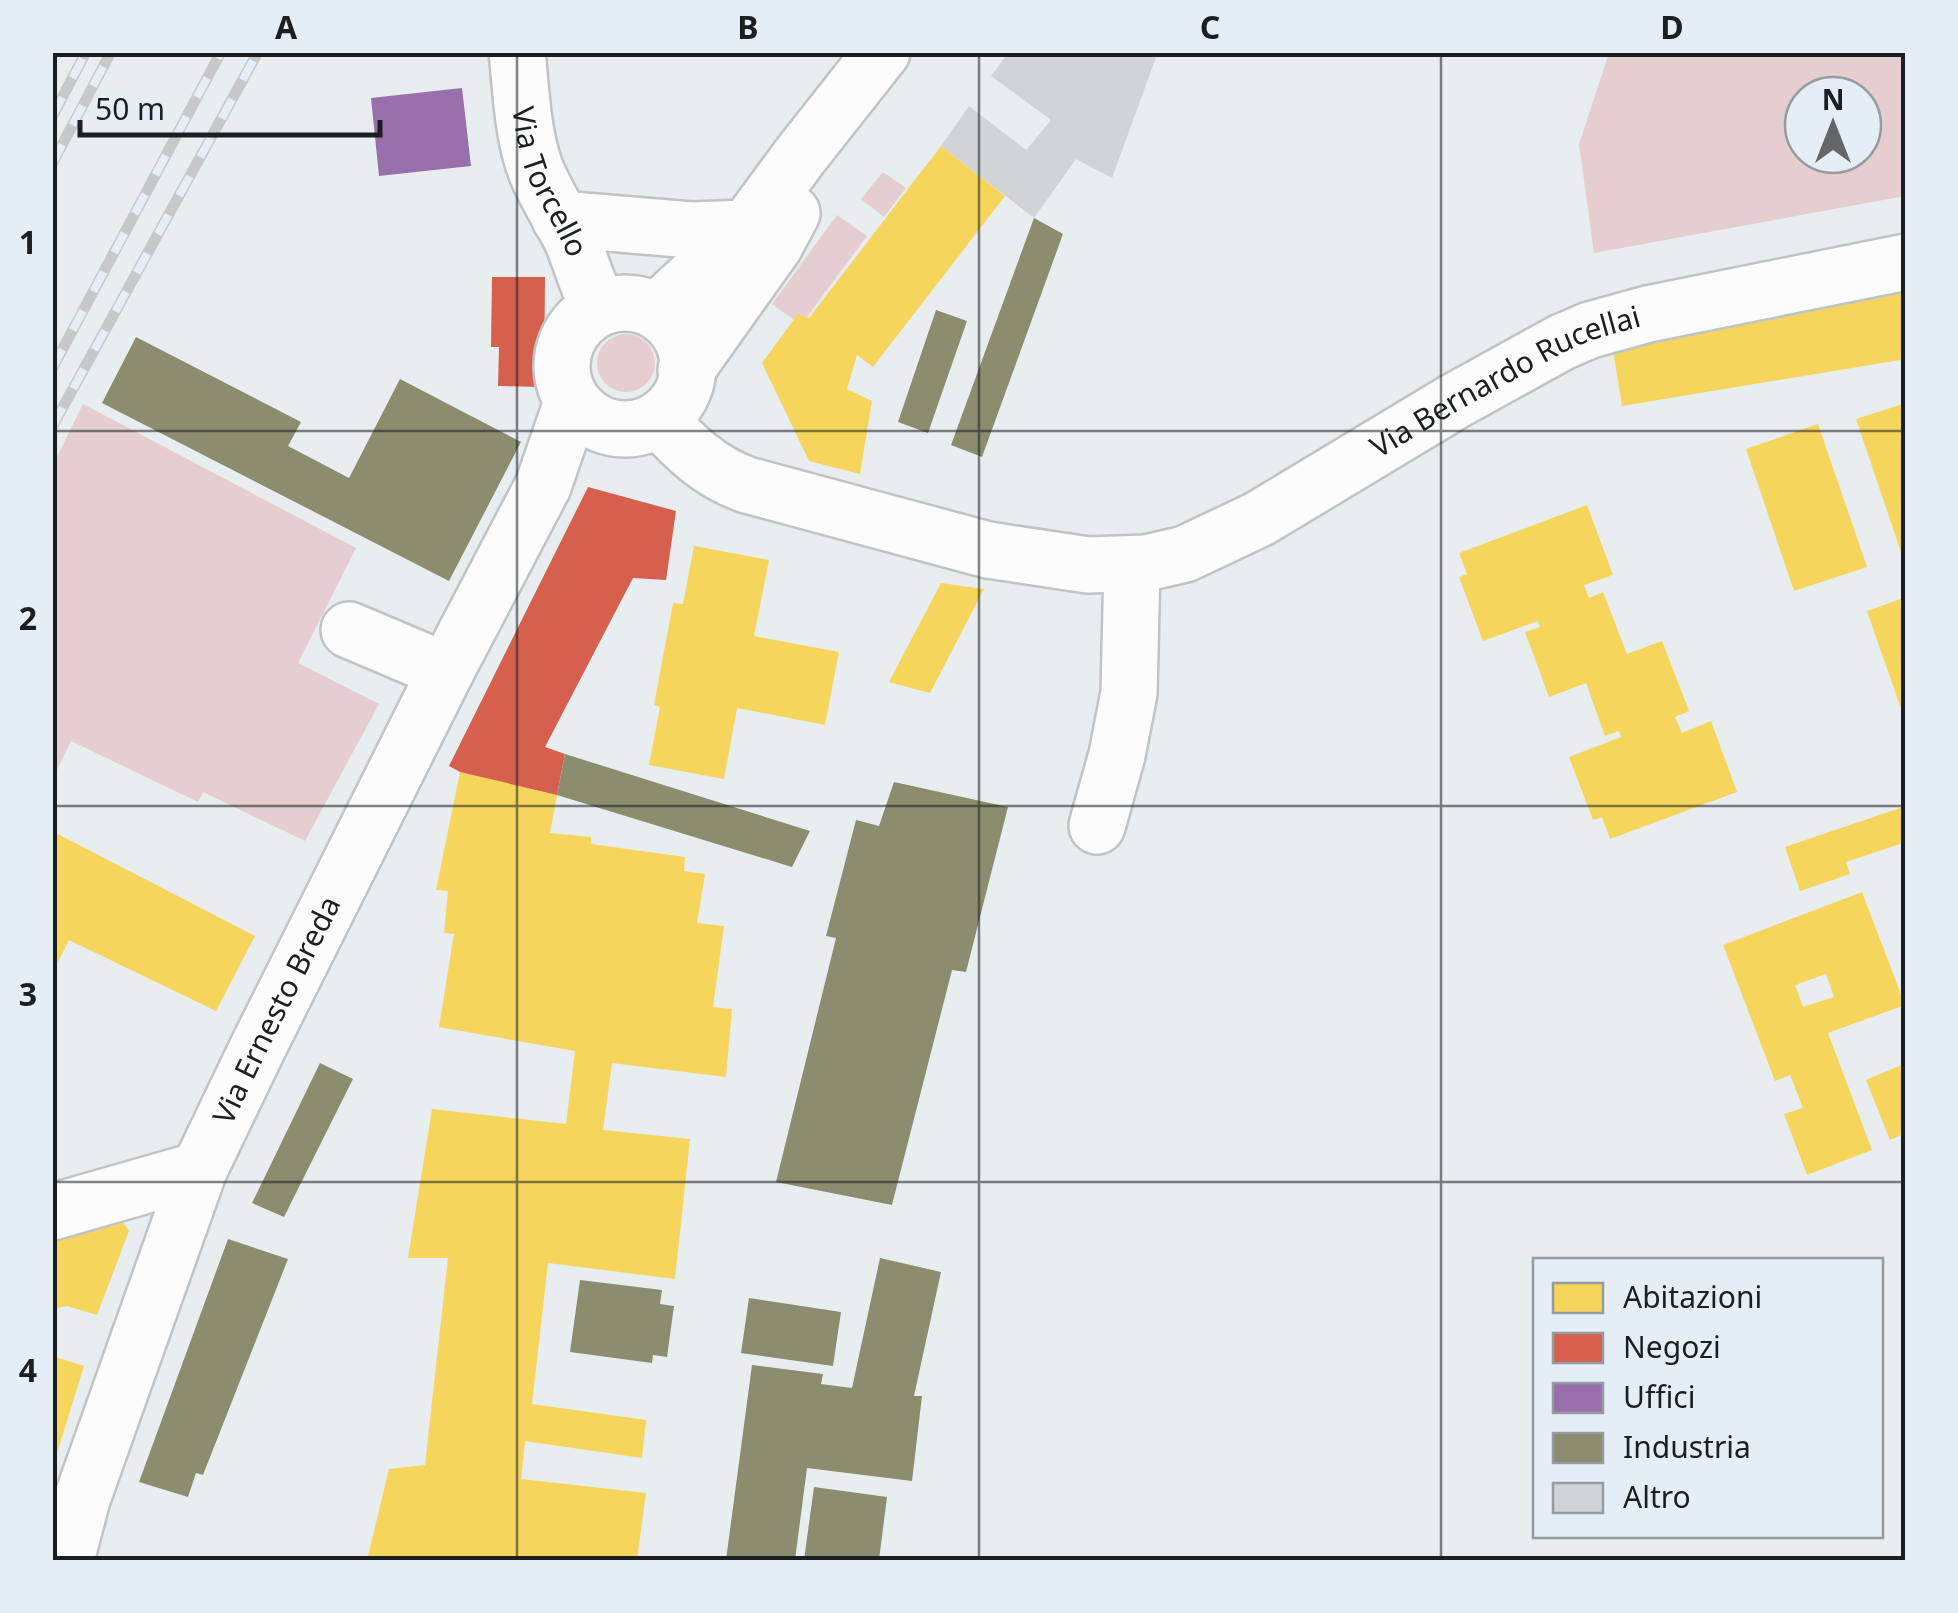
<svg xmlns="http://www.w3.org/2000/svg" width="1958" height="1613" font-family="'Noto Sans',sans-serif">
<rect width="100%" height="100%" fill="#e8edf0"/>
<g fill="#e6cdd0" fill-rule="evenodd">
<path d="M 1609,53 L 1905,53 L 1905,196 L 1594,253 L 1579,144 ZM 1863,95 L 1863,155 L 1803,155 L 1803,95 Z"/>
<polygon points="883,172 906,188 884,217 861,199"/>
<polygon points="837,215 867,236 801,325 772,304"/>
<circle cx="626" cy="363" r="29"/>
<polygon points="83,404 356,548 298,663 379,704 305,841 203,792 198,802 71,741 53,778 53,465"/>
</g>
<g fill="#f6d55c" fill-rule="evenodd">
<polygon points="941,146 1005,196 873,367 857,355 847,389 872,401 860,474 809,461 762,363 798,314 809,318"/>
<polygon points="1906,290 1906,359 1622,406 1612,344"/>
<polygon points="1906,403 1906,550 1901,552 1856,419"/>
<polygon points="1818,424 1867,567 1794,591 1746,449"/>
<polygon points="1587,505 1613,575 1584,585 1589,598 1603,592 1627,654 1662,641 1689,711 1675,717 1682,733 1711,721 1737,792 1610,839 1602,817 1593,820 1569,757 1621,737 1619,731 1605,736 1586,683 1549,697 1525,632 1540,627 1538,621 1483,641 1459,577 1467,574 1459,553"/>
<polygon points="694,546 769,560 754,636 839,652 825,725 737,708 724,779 649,765 660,707 654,705 673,603 683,604"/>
<polygon points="941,583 984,589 930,693 889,682"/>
<polygon points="1906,597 1906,720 1905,720 1867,611"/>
<polygon points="460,772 557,795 550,833 591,837 591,844 685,857 684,871 705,874 697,923 724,926 713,1007 732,1009 726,1077 612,1063 603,1130 690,1139 675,1279 548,1263 532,1404 646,1420 642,1458 525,1441 521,1479 646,1493 637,1560 367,1560 389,1469 425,1465 448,1258 408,1258 432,1109 566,1124 575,1051 439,1027 454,934 444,933 448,891 436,890"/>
<polygon points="1906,806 1906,842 1846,862 1850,874 1800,891 1785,847"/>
<polygon points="52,831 255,936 216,1011 69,940 52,974"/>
<path d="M 1862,892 L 1905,1005 L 1828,1033 L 1872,1150 L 1807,1175 L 1784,1114 L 1803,1108 L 1790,1075 L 1775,1081 L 1723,945 ZM 1826,974 L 1834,997 L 1803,1007 L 1795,985 Z"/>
<polygon points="1906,1063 1906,1133 1890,1140 1866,1080"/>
<polygon points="115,1211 129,1231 97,1315 67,1306 52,1309 52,1228"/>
<polygon points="52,1356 84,1366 53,1466 52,1466"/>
</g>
<g fill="#d6604d">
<polygon points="492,277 545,277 544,387 498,386 499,347 491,347"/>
<polygon points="588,487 676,511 666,580 633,578 545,747 565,754 557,795 460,772 449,766"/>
</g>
<polygon fill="#9970ab" points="462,88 471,166 379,176 371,98"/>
<g fill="#8c8c6e">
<polygon points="1034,218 1063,234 982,457 951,445"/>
<polygon points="936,310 967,321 928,433 898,422"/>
<polygon points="136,337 301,422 288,446 349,478 400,379 521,442 449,581 102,403"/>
<polygon points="565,754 810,831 792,867 557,795"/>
<polygon points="894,782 1008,807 966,972 952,970 892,1205 776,1182 836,938 826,936 856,820 879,826"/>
<polygon points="320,1063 353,1079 284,1217 252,1203"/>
<polygon points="228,1239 288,1259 203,1475 196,1473 188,1497 139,1482"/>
<polygon points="880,1258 941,1272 914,1396 922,1396 912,1481 807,1468 795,1560 726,1560 752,1365 823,1374 821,1384 852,1388"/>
<polygon points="580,1280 662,1290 660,1304 674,1306 667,1357 653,1355 652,1363 570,1352"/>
<polygon points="749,1298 841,1312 833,1366 741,1353"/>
<polygon points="814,1487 887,1497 879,1560 804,1560"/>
</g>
<polygon fill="#d0d4d7" points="1009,52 1158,52 1112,178 1076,159 1034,218 941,146 969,106 1026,150 1051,120 991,76"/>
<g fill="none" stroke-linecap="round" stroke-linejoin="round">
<defs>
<g id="minor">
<path id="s1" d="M 517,52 C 521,89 522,127 533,162 C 542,190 560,214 572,240 C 582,263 586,285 600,306"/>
<polyline points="560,219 691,230 747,228"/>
<circle cx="625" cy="366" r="63"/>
<polyline points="658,310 747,228 800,156 882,52"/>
<polyline points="686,370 775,245 792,213"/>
<path id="s2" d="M 659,419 C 685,448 710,472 747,485 L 988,550 L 1088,565 L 1146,563 L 1185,554 L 1259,519 L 1455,401 L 1562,342 L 1590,330 L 1648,314 L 1906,262"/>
<polyline points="349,630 446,671"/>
<polyline points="1097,826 1117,755 1129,693 1132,565"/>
<polyline points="52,1212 199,1170"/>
<path id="s3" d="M 66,1560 L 82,1499 L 199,1170 L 259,1045 L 446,671 L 543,486 L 572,402"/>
</g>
</defs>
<use href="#minor" stroke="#c0c4c6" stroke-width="60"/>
<use href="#minor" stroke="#fcfcfd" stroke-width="55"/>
<defs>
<g id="rail">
<polyline points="52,117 86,52"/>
<polyline points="52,164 111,52"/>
<polyline points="52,369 221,52"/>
<polyline points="52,427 258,52"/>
</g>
</defs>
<use href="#rail" stroke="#c7c8c9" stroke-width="11"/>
<use href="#rail" stroke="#e5eef4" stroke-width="8" stroke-dasharray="22" stroke-linecap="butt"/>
</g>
<path fill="none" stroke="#1c1f21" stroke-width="2.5" stroke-opacity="0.55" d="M 517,52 L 517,1560M 979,52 L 979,1560M 1441,52 L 1441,1560M 52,431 L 1906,431M 52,806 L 1906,806M 52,1182 L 1906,1182"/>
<g text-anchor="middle" stroke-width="10" stroke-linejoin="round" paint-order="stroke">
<g font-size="30" fill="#1c1f21" stroke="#e5eef4">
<text dy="10" stroke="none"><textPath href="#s1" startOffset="135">Via Torcello</textPath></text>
<text dy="10" stroke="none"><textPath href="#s2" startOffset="925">Via Bernardo Rucellai</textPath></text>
<text dy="10" stroke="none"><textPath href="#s3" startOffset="590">Via Ernesto Breda</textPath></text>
</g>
</g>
<rect width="1958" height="1613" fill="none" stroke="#e5eef4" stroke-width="110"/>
<rect x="1533" y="1258" width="350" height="280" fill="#e5eef4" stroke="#959ba0" stroke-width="2.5"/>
<rect x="1553" y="1283" width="50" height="30" fill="#f6d55c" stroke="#959ba0" stroke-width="2.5"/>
<text x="1623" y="1308" font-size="30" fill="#1c1f21">Abitazioni</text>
<rect x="1553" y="1333" width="50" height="30" fill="#d6604d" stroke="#959ba0" stroke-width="2.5"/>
<text x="1623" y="1358" font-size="30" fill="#1c1f21">Negozi</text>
<rect x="1553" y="1383" width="50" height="30" fill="#9970ab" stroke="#959ba0" stroke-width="2.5"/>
<text x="1623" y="1408" font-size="30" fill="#1c1f21">Uffici</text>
<rect x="1553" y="1433" width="50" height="30" fill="#8c8c6e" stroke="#959ba0" stroke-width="2.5"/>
<text x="1623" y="1458" font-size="30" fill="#1c1f21">Industria</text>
<rect x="1553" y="1483" width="50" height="30" fill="#d0d4d7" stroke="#959ba0" stroke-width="2.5"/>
<text x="1623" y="1508" font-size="30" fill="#1c1f21">Altro</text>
<g transform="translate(1833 125)"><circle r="48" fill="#e5eef4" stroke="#959ba0" stroke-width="2.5"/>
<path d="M0-8L18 38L0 25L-18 38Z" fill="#636769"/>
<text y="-15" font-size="28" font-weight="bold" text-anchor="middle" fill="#1c1f21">N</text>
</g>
<path d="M80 120v15h300v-15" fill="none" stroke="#1c1f21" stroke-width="5"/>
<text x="95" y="120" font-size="30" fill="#1c1f21" stroke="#e5eef4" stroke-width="8" paint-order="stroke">50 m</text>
<rect x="55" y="55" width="1848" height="1503" fill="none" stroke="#1c1f21" stroke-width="4"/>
<g font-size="32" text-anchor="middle" font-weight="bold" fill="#1c1f21">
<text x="286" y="39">A</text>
<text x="748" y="39">B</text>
<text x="1210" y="39">C</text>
<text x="1672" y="39">D</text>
<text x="28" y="254">1</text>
<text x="28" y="630">2</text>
<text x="28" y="1006">3</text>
<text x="28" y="1382">4</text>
</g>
</svg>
